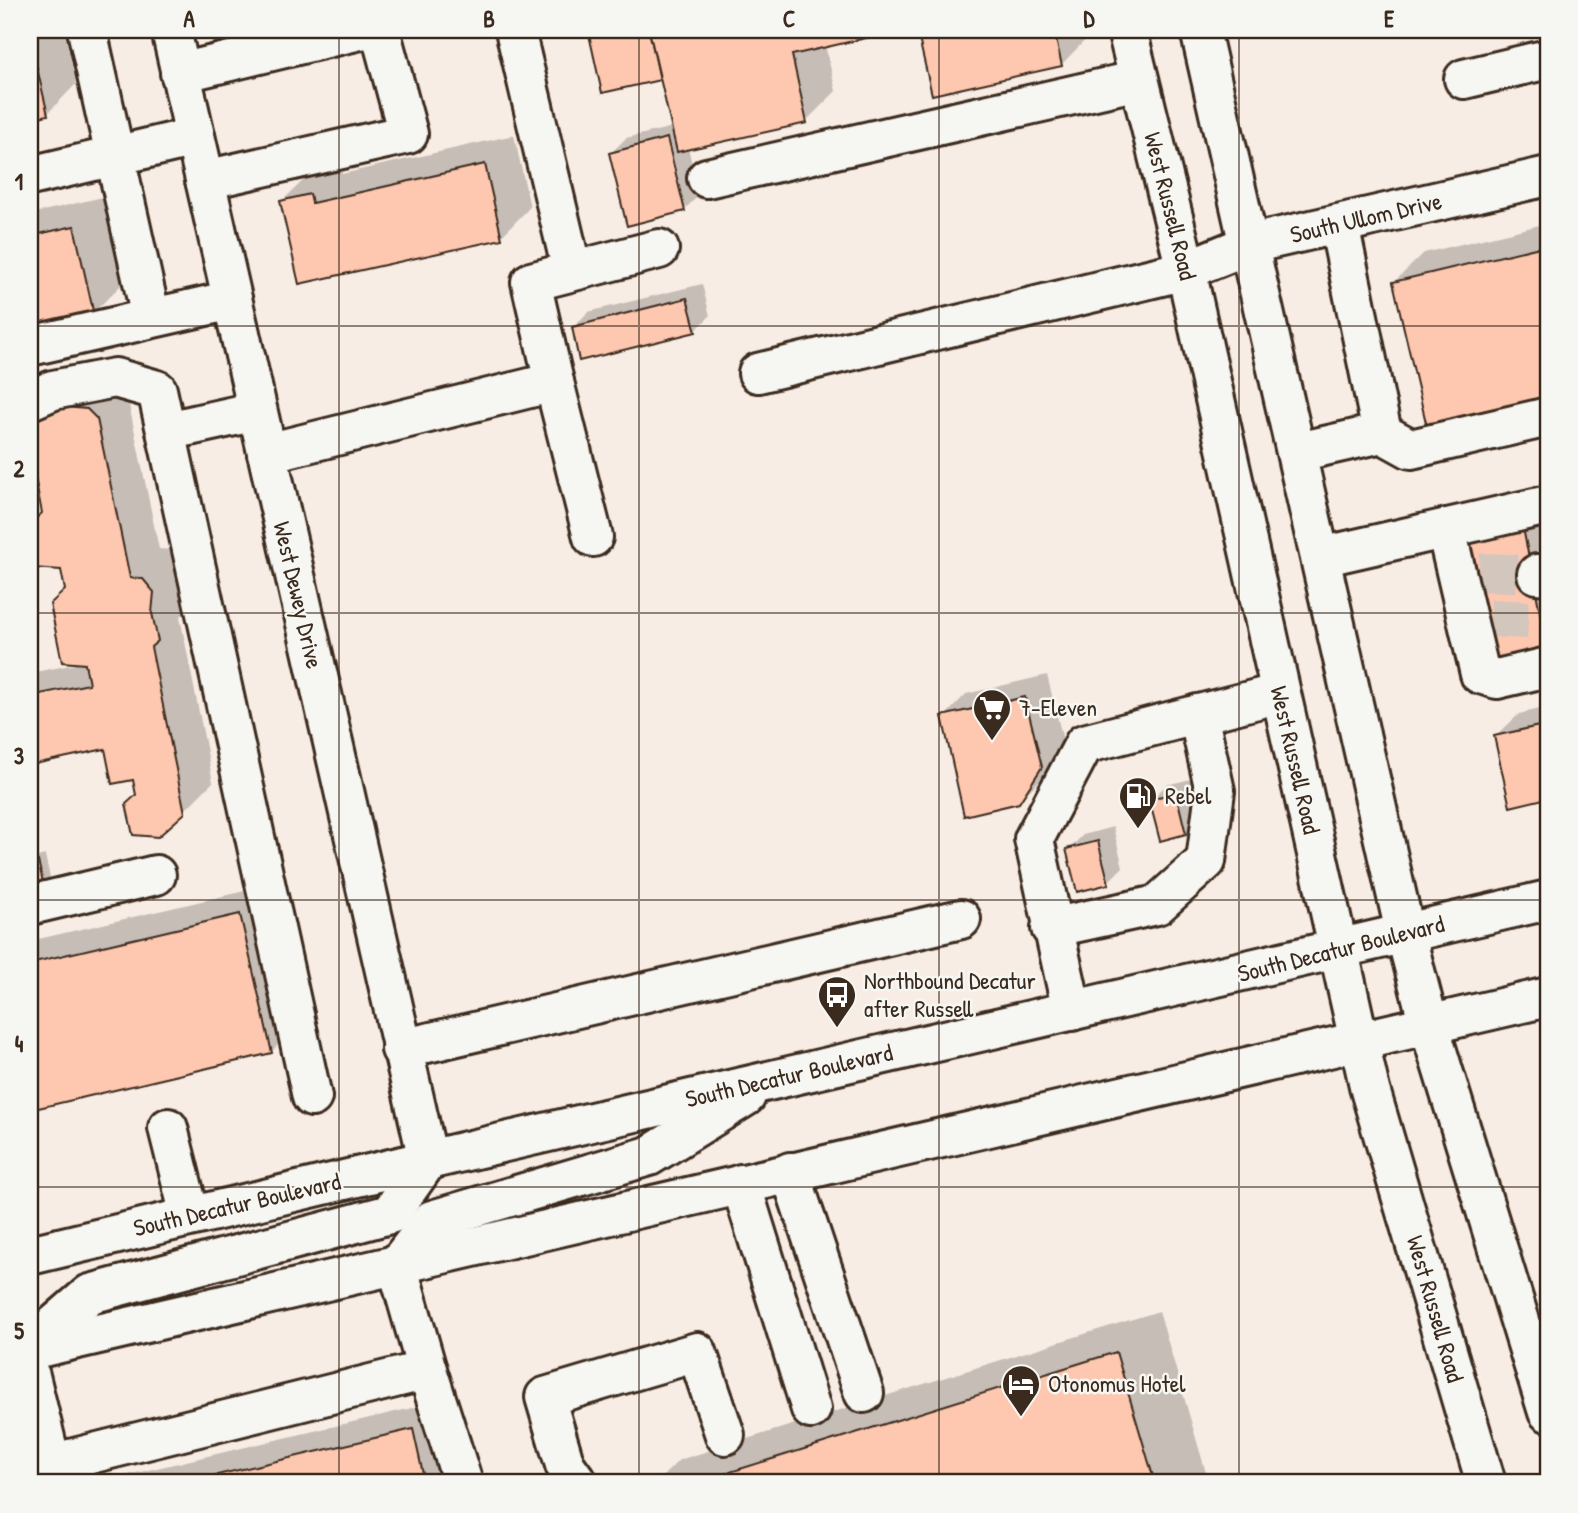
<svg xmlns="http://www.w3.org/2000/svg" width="1578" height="1513" font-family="'Patrick Hand',sans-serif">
<rect width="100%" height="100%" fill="#f8ede5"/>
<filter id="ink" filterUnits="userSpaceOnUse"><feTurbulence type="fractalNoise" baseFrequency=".0143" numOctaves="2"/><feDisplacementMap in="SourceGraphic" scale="14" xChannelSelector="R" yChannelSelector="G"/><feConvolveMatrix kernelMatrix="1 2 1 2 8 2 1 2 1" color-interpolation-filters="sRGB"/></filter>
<g filter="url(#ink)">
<g fill="#0003">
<polygon points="30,30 64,30 76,84 47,114 30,118"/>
<polygon points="590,30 893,30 825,45 836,91 806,121 688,147 699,195 684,210 611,153 626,138 673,127 662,76 604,91"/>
<polygon points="918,30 1090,30 1091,34 1062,64 933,93"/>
<polygon points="514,135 530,207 501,237 282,201 312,172 340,165 342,174"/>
<polygon points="103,197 123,283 93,313 30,328 30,214"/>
<polygon points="1548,223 1548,397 1429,425 1394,282 1424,253"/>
<polygon points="702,284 710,316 695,331 574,327 588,312"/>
<polygon points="126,390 159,549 173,550 187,610 180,617 213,782 183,812 138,795 135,778 106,747 30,763 30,673 81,663 63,568 34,566 30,561 30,523 44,511 30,443 30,428 57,400"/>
<polygon points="1548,520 1548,650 1466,536"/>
<polygon points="1047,675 1064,744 1041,779 1018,802 944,717 966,694"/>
<polygon points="1548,707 1548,796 1511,804 1496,736 1519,714"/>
<polygon points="1191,779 1200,818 1186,833 1151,800 1166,785"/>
<polygon points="1113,827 1123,867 1108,882 1068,850 1083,835"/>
<polygon points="45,855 50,878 43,885 30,887 30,859"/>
<polygon points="270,885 301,1022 271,1052 30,1108 30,941"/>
<polygon points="1159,1311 1209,1483 656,1483 679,1460"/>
<polygon points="442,1401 461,1483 102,1483 106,1480"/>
</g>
<g fill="#fec8b0" stroke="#3b2a1e" stroke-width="2">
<polygon points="588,30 649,30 660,80 602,93"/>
<polygon points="649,30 901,30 792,55 807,123 677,152"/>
<polygon points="917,30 1054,30 1062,66 932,95"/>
<polygon points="30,38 48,115 30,119"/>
<polygon points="667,138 685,211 627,226 609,153"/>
<polygon points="485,164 502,239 299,284 280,201 310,194 312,203"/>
<polygon points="74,226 94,315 30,330 30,236"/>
<polygon points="1548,245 1548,398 1427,427 1393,282"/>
<polygon points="687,298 696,332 579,361 572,327"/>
<polygon points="51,406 87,409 97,419 130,578 143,579 154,592 152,613 158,641 151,647 185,813 158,837 133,835 126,804 136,795 133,780 112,784 105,749 30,765 30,696 89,684 85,664 62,662 50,604 65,590 61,570 33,568 30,564 30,524 42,513 30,452 30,426"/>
<polygon points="1522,523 1548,652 1493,664 1464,536"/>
<polygon points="1025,697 1042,767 1019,803 964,816 942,716"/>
<polygon points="1548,724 1548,798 1510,807 1494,736"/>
<polygon points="1176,793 1186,834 1160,841 1149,799"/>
<polygon points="1098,841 1109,884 1077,892 1066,849"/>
<polygon points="38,861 44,886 30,889 30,863"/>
<polygon points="240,914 272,1053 30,1110 30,963"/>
<polygon points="1116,1352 1155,1483 695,1483"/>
<polygon points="413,1429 425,1483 183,1483"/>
</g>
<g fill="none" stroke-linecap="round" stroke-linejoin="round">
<g stroke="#d2c6bd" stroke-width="38" stroke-dasharray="38 19" stroke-linecap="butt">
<polyline points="1479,572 1537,574"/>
<polyline points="1490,618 1548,621"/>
</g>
<defs>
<g id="minor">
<polyline points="87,30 151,318"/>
<polyline points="171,30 428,1160"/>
<polyline points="515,30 572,271"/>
<polyline points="180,73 360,30"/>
<polyline points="1464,79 1548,59"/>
<polyline points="30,176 195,137"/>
<polyline points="707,178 1139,80"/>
<polyline points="205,180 408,134 380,30"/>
<polyline points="30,346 232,300"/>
<polyline points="758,373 1186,270 1250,244 1548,176"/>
<polyline points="554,382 593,537"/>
<polyline points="30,400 53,390 115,378 157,390 312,1097"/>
<polyline points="167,431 257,411"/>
<polyline points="1382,433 1411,449 1548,417"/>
<polyline points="1298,452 1382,433 1339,224"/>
<polyline points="267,453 554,382 531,282 659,249"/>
<polyline points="1446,529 1480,674 1497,679 1548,667"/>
<polyline points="1321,557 1548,505"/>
<polyline points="1537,574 1548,575"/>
<polyline points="30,905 156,875"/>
<polyline points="1051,928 1157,905 1206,861 1215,791 1198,714"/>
<polyline points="1072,1011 1034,839 1084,744 1280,693"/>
<polyline points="401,1049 961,919"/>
<polyline points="168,1128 190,1216"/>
<polyline points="790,1172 864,1393"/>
<polyline points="741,1184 811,1409"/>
<polyline points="427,1370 463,1483"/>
<polyline points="30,1376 51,1463"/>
<polyline points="30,1469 427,1370 397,1265"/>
<polyline points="578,1483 565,1465 545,1397 697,1352 725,1435"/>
</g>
<g id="major">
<polyline points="1127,30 1186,270 1370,1090 1486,1483"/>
<polyline points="1200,30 1405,932 1429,1025 1548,1412"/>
<polyline points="30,1255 428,1160 1548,900"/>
<polyline points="397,1265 432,1220 649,1156 746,1096"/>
<polyline points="30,1346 90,1294 390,1214 428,1160"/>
<polyline points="30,1350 1548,997"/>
</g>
</defs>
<use href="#minor" stroke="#3b2a1e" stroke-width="44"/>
<use href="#major" stroke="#3b2a1e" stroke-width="44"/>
<use href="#minor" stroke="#f6f6f2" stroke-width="38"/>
<use href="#major" stroke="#f6f6f2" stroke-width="38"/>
</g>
</g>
<path fill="none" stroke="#3b2a1e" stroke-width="2" stroke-opacity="0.55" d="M 339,30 L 339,1483M 639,30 L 639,1483M 939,30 L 939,1483M 1239,30 L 1239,1483M 30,326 L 1548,326M 30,613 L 1548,613M 30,900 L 1548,900M 30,1187 L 1548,1187"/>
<defs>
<symbol id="supermarket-pin" viewBox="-11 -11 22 30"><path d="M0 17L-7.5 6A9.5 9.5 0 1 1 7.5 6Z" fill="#3b2a1e" stroke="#f6f6f2"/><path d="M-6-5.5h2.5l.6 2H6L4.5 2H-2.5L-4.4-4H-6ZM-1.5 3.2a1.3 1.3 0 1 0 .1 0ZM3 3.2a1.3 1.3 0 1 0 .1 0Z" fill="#fff"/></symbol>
<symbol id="fuel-pin" viewBox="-11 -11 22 30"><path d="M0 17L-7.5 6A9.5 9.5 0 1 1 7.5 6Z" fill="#3b2a1e" stroke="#f6f6f2"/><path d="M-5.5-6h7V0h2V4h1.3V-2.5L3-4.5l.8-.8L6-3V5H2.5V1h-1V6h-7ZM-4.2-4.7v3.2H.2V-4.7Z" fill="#fff"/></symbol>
<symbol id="bus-pin" viewBox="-11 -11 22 30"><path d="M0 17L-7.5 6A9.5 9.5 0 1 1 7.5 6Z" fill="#3b2a1e" stroke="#f6f6f2"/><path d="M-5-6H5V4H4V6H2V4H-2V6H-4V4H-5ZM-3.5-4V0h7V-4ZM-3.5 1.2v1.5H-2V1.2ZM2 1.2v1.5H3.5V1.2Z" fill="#fff"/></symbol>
<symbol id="hotel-pin" viewBox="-11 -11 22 30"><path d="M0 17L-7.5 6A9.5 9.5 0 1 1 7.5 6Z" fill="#3b2a1e" stroke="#f6f6f2"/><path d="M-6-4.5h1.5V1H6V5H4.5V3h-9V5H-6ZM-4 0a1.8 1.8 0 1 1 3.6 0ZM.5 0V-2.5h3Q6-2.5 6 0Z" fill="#fff"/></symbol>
</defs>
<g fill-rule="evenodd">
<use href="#supermarket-pin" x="970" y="686" width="44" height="60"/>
<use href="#fuel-pin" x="1116" y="774" width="44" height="60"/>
<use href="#bus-pin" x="815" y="973" width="44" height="60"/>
<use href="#hotel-pin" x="999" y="1362" width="44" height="60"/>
</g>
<g text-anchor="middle" stroke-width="5" stroke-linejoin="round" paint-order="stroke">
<g font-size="24" fill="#3b2a1e" stroke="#f6f6f2">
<text transform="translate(1170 206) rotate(76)" y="8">West Russell Road</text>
<text transform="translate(1366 218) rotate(-13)" y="8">South Ullom Drive</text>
<text transform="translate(298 595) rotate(77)" y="8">West Dewey Drive</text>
<text transform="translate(1295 760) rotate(77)" y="8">West Russell Road</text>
<text transform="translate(1341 949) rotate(-14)" y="8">South Decatur Boulevard</text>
<text transform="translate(789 1076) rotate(-13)" y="8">South Decatur Boulevard</text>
<text transform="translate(237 1205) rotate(-13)" y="8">South Decatur Boulevard</text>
<text transform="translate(1435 1309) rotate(74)" y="8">West Russell Road</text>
</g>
<g font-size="24" fill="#3b2a1e" stroke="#f6f6f2" text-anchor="start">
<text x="1019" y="716">7-Eleven</text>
<text x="1165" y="804">Rebel</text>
<text x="864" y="989">Northbound Decatur<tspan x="864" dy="28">after Russell</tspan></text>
<text x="1048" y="1392">Otonomus Hotel</text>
</g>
</g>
<rect width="1578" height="1513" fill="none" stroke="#f6f6f2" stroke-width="77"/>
<rect x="38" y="38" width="1502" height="1436" fill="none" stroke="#3b2a1e" stroke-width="2.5"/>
<g font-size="23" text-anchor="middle" font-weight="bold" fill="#3b2a1e">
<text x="189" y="27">A</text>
<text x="489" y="27">B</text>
<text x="789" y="27">C</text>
<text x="1089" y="27">D</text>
<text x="1389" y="27">E</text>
<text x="19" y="190">1</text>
<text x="19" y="477">2</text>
<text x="19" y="764">3</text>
<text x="19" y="1052">4</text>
<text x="19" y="1339">5</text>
</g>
</svg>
